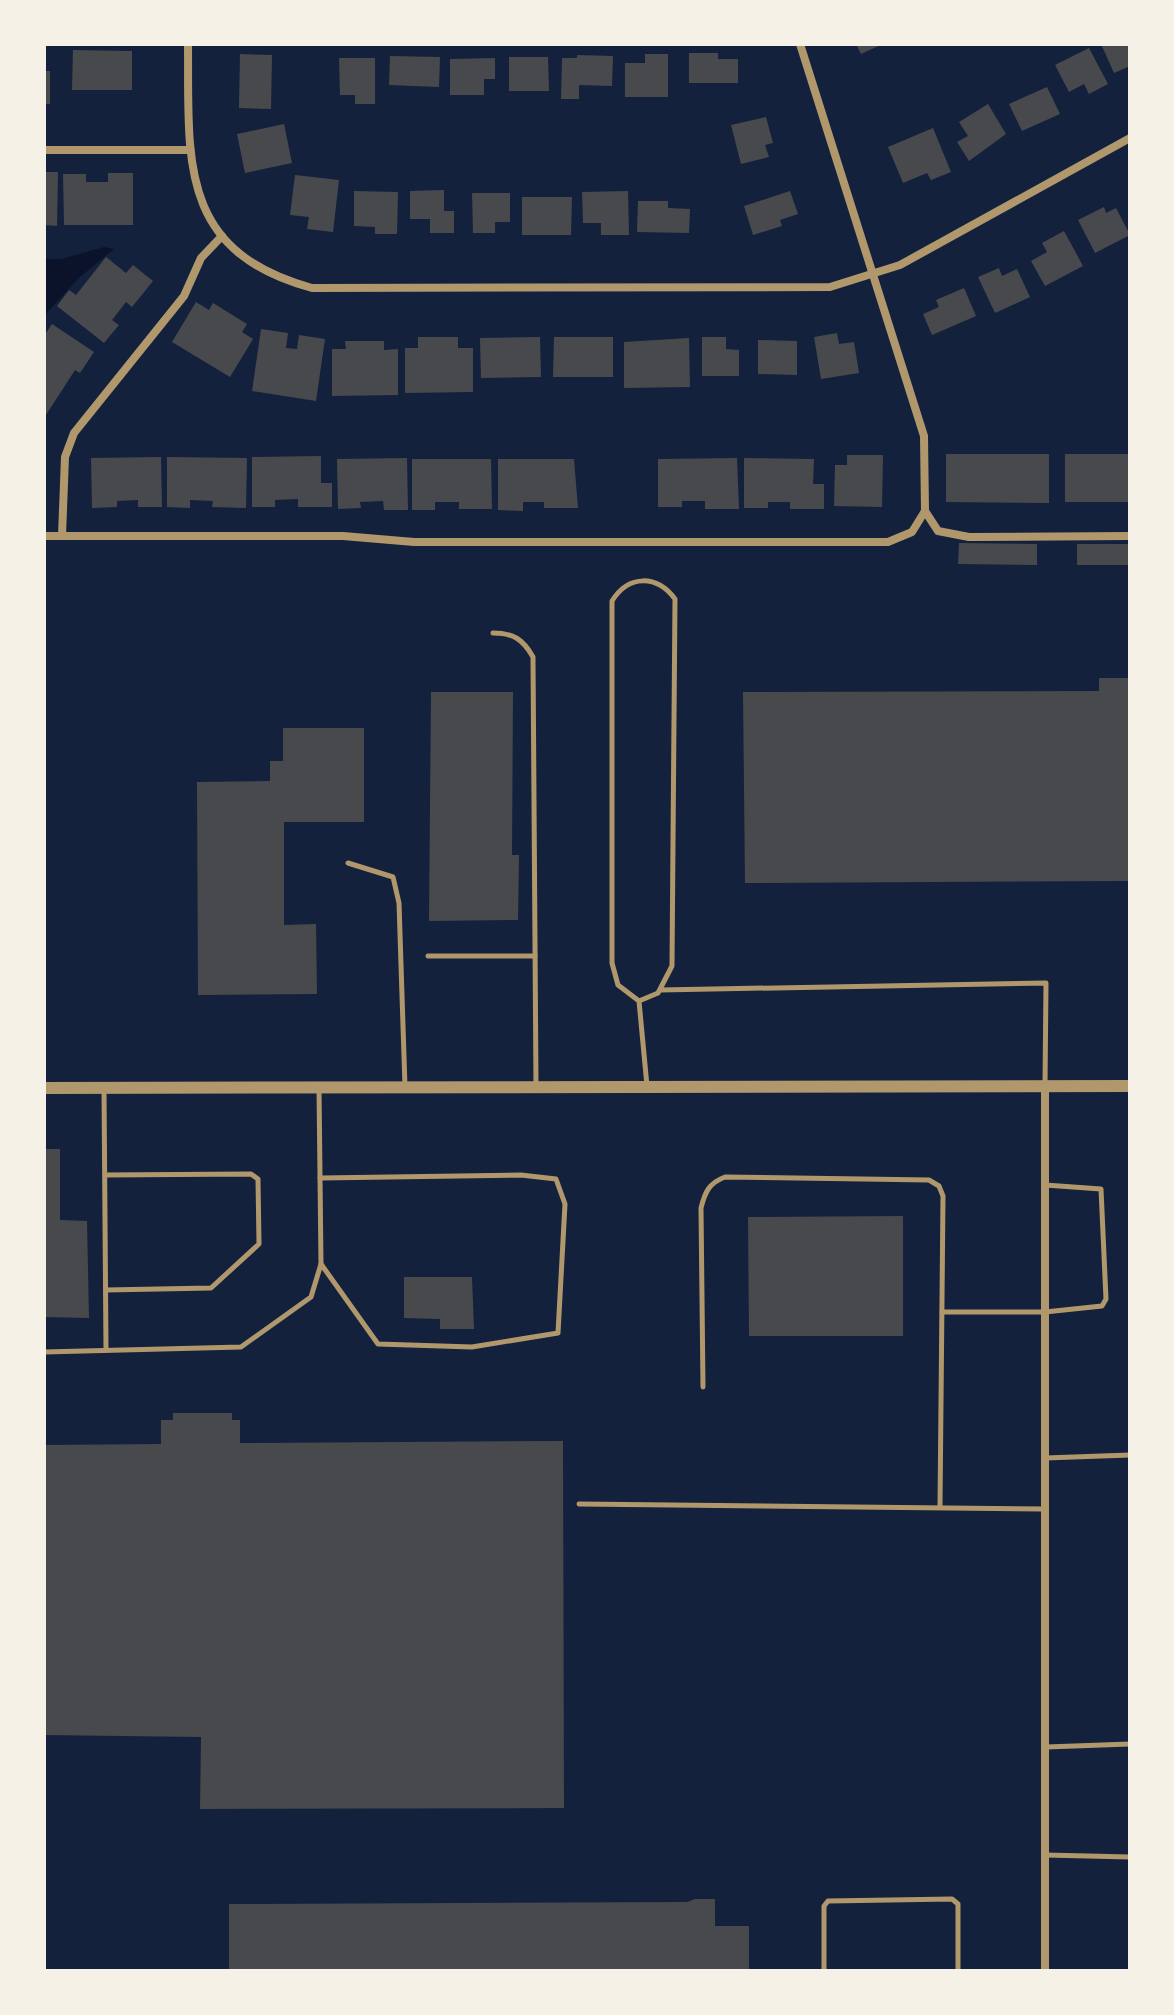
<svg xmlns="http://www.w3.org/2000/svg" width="1174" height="2015" font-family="Roboto,sans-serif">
<rect width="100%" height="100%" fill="#14213d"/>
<polygon fill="#0b132b" points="104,247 114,249 80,277 44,316 44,259 61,259"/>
<g fill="#48494c">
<polygon points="856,44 883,44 861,54"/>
<polygon points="1101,44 1130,44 1130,66 1114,73"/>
<polygon points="1089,48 1108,84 1089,94 1084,84 1069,92 1055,65"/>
<polygon points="73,50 132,51 132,90 72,90"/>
<polygon points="689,53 718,53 718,59 738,59 738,83 689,83"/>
<polygon points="240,54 272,55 271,109 239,108"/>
<polygon points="645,54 668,54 668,97 625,97 625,63 645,63"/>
<polygon points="577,55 613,56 612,86 579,85 579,99 561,99 562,58 577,58"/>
<polygon points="390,56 440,57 439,87 389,85"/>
<polygon points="509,57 548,57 549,91 509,91"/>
<polygon points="339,58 375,58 375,104 355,104 355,95 340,95"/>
<polygon points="495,58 495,79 484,79 484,95 450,95 450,59"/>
<rect x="44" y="71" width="6" height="33"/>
<polygon points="1047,87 1060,114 1022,131 1009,104"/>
<polygon points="988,104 1006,134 969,161 957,142 968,136 959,122"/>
<polygon points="766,117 773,143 765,145 769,157 741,164 731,125"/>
<polygon points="284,124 292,163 245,173 237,134"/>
<polygon points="933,128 951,172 931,180 927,173 903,183 888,147"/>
<polygon points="44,172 58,172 57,226 44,225"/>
<polygon points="108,173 133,173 133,225 64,225 63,174 86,174 86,182 108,182"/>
<polygon points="295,175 339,180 333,232 307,229 309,217 290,215"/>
<polygon points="444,190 444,211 454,211 454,233 430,233 430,219 410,219 410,191"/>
<polygon points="354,191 398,192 397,234 375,234 375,227 354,226"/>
<polygon points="628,191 629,235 601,235 601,223 583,223 582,192"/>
<polygon points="790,191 798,214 780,220 782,226 753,235 744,206"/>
<polygon points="472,193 510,193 510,222 495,222 495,233 473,233"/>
<polygon points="522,197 572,197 571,235 522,235"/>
<polygon points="638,201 668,201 668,208 690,209 689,233 637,232"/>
<polygon points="1104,207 1106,213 1116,208 1130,235 1095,253 1078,220"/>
<polygon points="1064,231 1083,266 1045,286 1031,261 1047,252 1042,243"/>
<polygon points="106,257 126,273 133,265 153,281 132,307 126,302 112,320 119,325 104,343 57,306 69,290 76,295"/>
<polygon points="999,268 1002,276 1017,269 1030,297 995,313 978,277"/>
<polygon points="964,288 976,316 932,335 923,314 939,307 936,300"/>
<polygon points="196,302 209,310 213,303 247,324 242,332 253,339 230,377 172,342"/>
<polygon points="52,324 94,352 80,373 75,370 44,418 44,336"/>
<polygon points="261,329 288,333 286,348 297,349 299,335 325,339 316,401 252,391"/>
<polygon points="837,333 839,344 854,342 859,373 821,379 814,337"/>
<polygon points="418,337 458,337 458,348 473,348 473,392 405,393 405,348 418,348"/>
<polygon points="540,337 541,377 481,378 480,338"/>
<polygon points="554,337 613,337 613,377 553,377"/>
<polygon points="702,337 726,337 726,349 739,350 739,376 702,376"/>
<polygon points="689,338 690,387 624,388 624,342"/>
<polygon points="758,340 797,341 797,375 758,374"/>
<polygon points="345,341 384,341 384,350 398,349 398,395 332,396 332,349 346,349"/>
<polygon points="946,454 1049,454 1049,503 946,502"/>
<rect x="1065" y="454" width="65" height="48"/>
<polygon points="847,455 883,455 882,507 834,506 835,465 847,465"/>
<polygon points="321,456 321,483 332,483 332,507 298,507 298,499 275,500 275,507 252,507 252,457"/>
<polygon points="161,457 162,507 138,507 138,500 117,501 117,507 92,508 91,458"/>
<polygon points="167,457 247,458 246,508 212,507 213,501 190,500 190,508 167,507"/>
<polygon points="407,458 408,510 384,510 383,501 360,502 361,508 338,509 337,459"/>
<polygon points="737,458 739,509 705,509 705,501 682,501 682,507 658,507 658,459"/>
<polygon points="744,458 814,459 813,484 824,484 824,509 790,509 790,502 768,502 768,508 744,508"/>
<polygon points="412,459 491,459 492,509 459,509 459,502 435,502 435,510 412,510"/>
<polygon points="498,459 574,459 578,508 544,508 544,502 523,502 523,511 498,510"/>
<polygon points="959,543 1037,544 1037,565 958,564"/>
<rect x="1077" y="544" width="53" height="21"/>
<polygon points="1099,678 1130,678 1130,881 745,883 743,692 1099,691"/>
<polygon points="431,692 513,692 512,855 519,855 518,920 429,921"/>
<polygon points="283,728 364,728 364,822 284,822 284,925 316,924 317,994 198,995 197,782 270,781 270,761 283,761"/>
<polygon points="44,1149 60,1149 60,1220 87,1221 89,1318 44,1317"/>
<polygon points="903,1216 903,1336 749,1336 748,1217"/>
<polygon points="404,1277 472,1277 474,1329 440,1329 440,1319 404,1318"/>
<polygon points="173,1413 232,1413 232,1420 240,1420 240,1443 563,1441 564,1808 200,1809 201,1737 44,1735 44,1445 161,1444 161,1420 173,1420"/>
<polygon points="695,1899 715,1899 715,1926 749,1926 749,1971 229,1971 229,1904 687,1902"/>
</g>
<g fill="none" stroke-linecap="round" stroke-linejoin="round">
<g stroke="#b1986c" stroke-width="5">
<path d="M 493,633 C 513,633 523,639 533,657 L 536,1086"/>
<polyline points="348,863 393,877 399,903 405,1087"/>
<polyline points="428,956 535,956"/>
<polyline points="660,990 1046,983 1045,1085"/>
<path d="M 639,1001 L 658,993 L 672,966 L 675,599 C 657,575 629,574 612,601 L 612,963 L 618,985 L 639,1001 L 647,1086"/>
<polyline points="104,1089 106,1350"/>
<polyline points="105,1175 251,1174 258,1179 259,1244 211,1288 106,1290"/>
<polyline points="320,1178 521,1175 556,1179 565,1204 558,1333 472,1347 378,1344 321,1264"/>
<polyline points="942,1312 1045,1312 1102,1306 1106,1299 1101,1189 1045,1185"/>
<polyline points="44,1352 241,1347 311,1297 321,1264 319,1088"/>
<path d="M 703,1387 L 701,1208 C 705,1192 709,1183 725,1177 L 929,1180 L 939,1186 L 943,1196 L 940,1507"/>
<polyline points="1045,1458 1130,1455"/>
<polyline points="579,1504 1044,1509"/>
<polyline points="1046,1747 1130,1744"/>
<polyline points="1045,1855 1130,1857"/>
<polyline points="824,1971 824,1906 828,1901 952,1899 958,1904 958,1971"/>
</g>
<g stroke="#b1986c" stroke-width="8">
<path d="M 188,44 C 189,159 177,251 312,288 L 830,287 L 900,265 L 1130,138"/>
<polyline points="44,150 189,150"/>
<polyline points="925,511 938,531 969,537 1130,536"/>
<polyline points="44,536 343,536 414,542 888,542 912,532 925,511 924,436 800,44"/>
<polyline points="62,536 65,457 74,433 184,296 201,258 222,236"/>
<polyline points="1045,1086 1045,1971"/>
</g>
<polyline stroke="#b1986c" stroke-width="12" points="44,1088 1130,1086"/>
</g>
<rect width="1174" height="2015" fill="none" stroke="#f6f1e7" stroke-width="92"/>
</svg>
